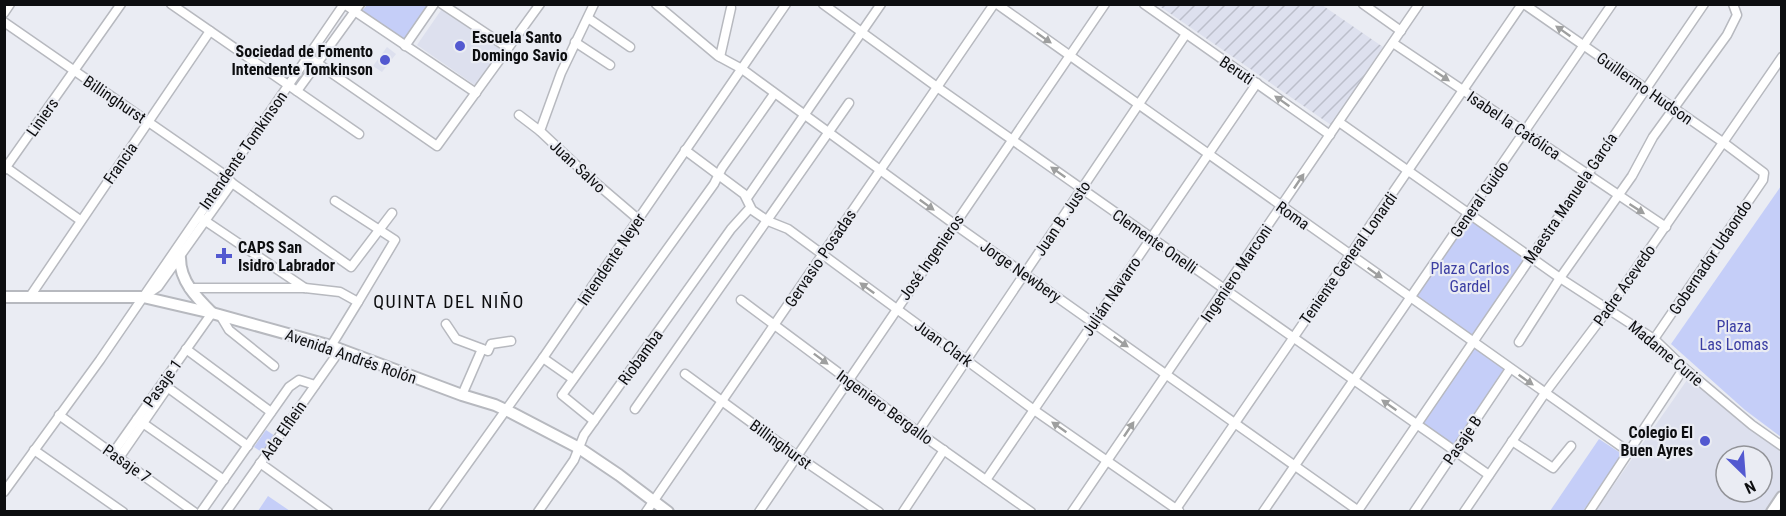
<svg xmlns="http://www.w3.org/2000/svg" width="1786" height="516" font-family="'Roboto Condensed',sans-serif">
<defs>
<pattern id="industrial-furrows" width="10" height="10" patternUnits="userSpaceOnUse" patternTransform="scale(1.5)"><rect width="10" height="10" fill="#dde0ee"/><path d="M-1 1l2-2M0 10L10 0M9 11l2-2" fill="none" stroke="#bcbfcb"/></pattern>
</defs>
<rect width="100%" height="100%" fill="#eaecf3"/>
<g fill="#dde0ee" fill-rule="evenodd">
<polygon points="444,6 503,47 476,86 417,45"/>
<polygon points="387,47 396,54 382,72 373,66"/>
<path d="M 1687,380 L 1690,380 L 1781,452 L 1781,489 L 1765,511 L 1595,512 ZM 1726,456 L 1762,456 L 1762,492 L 1726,492 Z"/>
</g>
<polygon fill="url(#industrial-furrows)" points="1158,5 1322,5 1383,47 1331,125"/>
<g fill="#c5cef8">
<polygon points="367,5 438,5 409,44 362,11"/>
<polygon points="1781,186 1781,437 1745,410 1671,344"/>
<polygon points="1469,213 1530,257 1473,342 1510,369 1454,451 1416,424 1472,342 1410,298"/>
<polygon points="266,430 275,436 263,453 254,447"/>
<polygon points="1599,439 1622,454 1583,511 1550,511"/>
<polygon points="268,496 290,511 258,511"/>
</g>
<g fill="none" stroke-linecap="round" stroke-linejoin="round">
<defs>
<g id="minor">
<polyline points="171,4 359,134"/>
<polyline points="344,4 476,93"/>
<polyline points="442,4 508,48"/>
<polyline points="594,4 561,73 540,131 590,178 638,219"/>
<polyline points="656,4 718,56 742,69 954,224 1360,512"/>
<polyline points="823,4 937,87 1489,475"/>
<polyline points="997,4 1629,452"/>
<polyline points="1144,4 1330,135"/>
<polyline points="1363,4 1401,31"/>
<polyline points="1524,4 1724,143 1764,173 1763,180 1654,339"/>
<polyline points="4,13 10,4"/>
<polyline points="588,18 630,47"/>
<polyline points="4,22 225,175 232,183 351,267 392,213"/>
<polyline points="575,42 610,65"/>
<polyline points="1393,43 1666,227"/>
<polyline points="405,46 434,4"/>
<polyline points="307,56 437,146 540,4"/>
<polyline points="720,57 731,8"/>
<polyline points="297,91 360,4"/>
<polyline points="519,115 540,131"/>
<polyline points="1339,122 1560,278 1654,339 1684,368 1752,425 1782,446"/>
<polyline points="685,150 744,194 752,210 768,221 788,229 1034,410 1179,511"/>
<polyline points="4,166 80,220"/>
<polyline points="4,170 121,4"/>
<polyline points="747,198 881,4"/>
<polyline points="335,201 395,240 358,302"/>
<polyline points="201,218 305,288"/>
<polyline points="189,288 305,288 340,292 358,302 331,346"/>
<polyline points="31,295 210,31"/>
<polyline points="146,295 158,287 232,183"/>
<polyline points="741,300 918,432 1031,512"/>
<polyline points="220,315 229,330 274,366"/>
<polyline points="446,324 456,339 488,351 491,344 511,341"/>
<polyline points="1519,342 1560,278 1632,176 1653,137 1727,35 1737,15 1733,4"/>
<polyline points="186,349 271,412"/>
<polyline points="543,358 573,379"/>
<polyline points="685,374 797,456 879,512"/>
<polyline points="163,384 248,446"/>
<polyline points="462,395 482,349"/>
<polyline points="635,409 849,103"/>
<polyline points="59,415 194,512"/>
<polyline points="137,419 224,480"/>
<polyline points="594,421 562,395 714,184 722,168 774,94"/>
<polyline points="918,432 1186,34"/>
<polyline points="1512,441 1553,468 1571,446"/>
<polyline points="34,450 123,512"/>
<polyline points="113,453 212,313"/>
<polyline points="119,458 168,387"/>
<polyline points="260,463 328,512"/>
<polyline points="986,480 1257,83"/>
<polyline points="4,492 100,360 344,4"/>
<polyline points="201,512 289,387 299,380 315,385"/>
<polyline points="226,512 340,350"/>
<polyline points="433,512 543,358 786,4"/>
<polyline points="538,512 574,460 584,435 594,421 731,229 750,208"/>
<polyline points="646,512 994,4"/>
<polyline points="759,512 1105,4"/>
<polyline points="903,512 944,450"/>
<polyline points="1072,512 1419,4"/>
<polyline points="1174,512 1522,4"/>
<polyline points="1263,512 1612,4"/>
<polyline points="1357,512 1704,4"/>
<polyline points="1414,512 1510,369"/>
<polyline points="1464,512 1545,393 1609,308 1782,57"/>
<polyline points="1589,512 1684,368"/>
</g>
<g id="major">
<path d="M 180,258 C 180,281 196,297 212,313"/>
<polyline points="4,297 143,297 212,313 331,346 462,395 495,405 512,413 579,448 619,475 668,512"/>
<polyline points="1772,512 1782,497"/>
</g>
</defs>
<use href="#minor" stroke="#b7b9bf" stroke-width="11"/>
<use href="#major" stroke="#b7b9bf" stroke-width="14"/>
<use href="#minor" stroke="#fff" stroke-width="8"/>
<use href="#major" stroke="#fff" stroke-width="10"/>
</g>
<defs><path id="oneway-solid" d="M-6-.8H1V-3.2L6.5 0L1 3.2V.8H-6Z" transform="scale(1.5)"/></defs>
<g fill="#9e9f9f">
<use href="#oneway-solid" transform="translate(1563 31) rotate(-145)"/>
<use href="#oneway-solid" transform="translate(1044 38) rotate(35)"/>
<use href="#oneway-solid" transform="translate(1442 76) rotate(34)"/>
<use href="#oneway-solid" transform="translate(1282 101) rotate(-145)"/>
<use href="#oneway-solid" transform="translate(1058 172) rotate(-145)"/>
<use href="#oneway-solid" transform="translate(1299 181) rotate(-56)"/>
<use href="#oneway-solid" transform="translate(927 205) rotate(36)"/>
<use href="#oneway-solid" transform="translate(1637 209) rotate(33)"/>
<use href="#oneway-solid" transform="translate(1375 273) rotate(35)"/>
<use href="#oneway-solid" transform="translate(867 288) rotate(-144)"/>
<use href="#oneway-solid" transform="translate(1121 342) rotate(35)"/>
<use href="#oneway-solid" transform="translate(821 359) rotate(37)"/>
<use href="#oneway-solid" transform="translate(1526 380) rotate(35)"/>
<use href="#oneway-solid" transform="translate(1389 405) rotate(-145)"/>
<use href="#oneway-solid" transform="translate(1059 427) rotate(-145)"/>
<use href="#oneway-solid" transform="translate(1129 429) rotate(-56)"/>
</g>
<g fill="#5359d0" stroke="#eaecf3" stroke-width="2">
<circle cx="460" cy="46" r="6"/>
<circle cx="385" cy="60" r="6"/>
<path d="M221 247h6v6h6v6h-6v6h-6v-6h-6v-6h6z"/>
<circle cx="1705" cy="441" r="6"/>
</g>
<g text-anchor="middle" stroke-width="4.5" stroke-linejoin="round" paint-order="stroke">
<g font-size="16" font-weight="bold" fill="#0d0e10" stroke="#eaecf3" text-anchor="start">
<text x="472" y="43">Escuela Santo<tspan x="472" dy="18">Domingo Savio</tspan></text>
<text x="373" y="57" text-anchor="end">Sociedad de Fomento<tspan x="373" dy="18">Intendente Tomkinson</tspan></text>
<text x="238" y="253">CAPS San<tspan x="238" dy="18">Isidro Labrador</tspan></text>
<text x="1693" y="438" text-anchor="end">Colegio El<tspan x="1693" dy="18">Buen Ayres</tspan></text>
</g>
<g font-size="16" fill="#0d0e10" stroke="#eaecf3">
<text transform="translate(1237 70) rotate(34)" y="6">Beruti</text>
<text transform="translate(1645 88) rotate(35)" y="6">Guillermo Hudson</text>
<text transform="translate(115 99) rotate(34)" y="6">Billinghurst</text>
<text transform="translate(42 117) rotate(-55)" y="6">Liniers</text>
<text transform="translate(1514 125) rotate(34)" y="6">Isabel la Católica</text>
<text transform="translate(243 150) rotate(-55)" y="6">Intendente Tomkinson</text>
<text transform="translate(120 163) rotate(-55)" y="6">Francia</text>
<text transform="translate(578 166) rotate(43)" y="6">Juan Salvo</text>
<text transform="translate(1570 198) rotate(-56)" y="6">Maestra Manuela García</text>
<text transform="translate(1479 199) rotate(-55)" y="6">General Guido</text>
<text transform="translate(1293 215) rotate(35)" y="6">Roma</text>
<text transform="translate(1062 218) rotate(-56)" y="6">Juan B. Justo</text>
<text transform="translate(1155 241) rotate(35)" y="6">Clemente Onelli</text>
<text transform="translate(931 257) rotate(-55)" y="6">José Ingenieros</text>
<text transform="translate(1710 257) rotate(-56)" y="6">Gobernador Udaondo</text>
<text transform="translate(820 258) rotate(-56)" y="6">Gervasio Posadas</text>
<text transform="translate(1348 258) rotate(-55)" y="6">Teniente General Lonardi</text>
<text transform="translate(611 259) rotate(-56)" y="6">Intendente Neyer</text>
<text transform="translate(1021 271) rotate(35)" y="6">Jorge Newbery</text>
<text transform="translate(1236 273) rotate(-56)" y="6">Ingeniero Marconi</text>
<text transform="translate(1624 285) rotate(-55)" y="6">Padre Acevedo</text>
<text transform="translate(1111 296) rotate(-56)" y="6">Julián Navarro</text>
<text transform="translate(944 343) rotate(36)" y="6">Juan Clark</text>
<text transform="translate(1666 353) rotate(40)" y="6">Madame Curie</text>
<text transform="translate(351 356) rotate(19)" y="6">Avenida Andrés Rolón</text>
<text transform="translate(640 357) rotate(-54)" y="6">Riobamba</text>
<text transform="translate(162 383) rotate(-55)" y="6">Pasaje 1</text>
<text transform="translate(885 407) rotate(36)" y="6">Ingeniero Bergallo</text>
<text transform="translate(283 430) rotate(-55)" y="6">Ada Elflein</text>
<text transform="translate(1462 440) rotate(-56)" y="6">Pasaje B</text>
<text transform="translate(781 444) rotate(36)" y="6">Billinghurst</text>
<text transform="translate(127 463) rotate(35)" y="6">Pasaje 7</text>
</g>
<g font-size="16" fill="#3b3ea3" stroke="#eaecf3">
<text x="1470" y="274">Plaza Carlos<tspan x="1470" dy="18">Gardel</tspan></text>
<text x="1734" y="332">Plaza<tspan x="1734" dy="18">Las Lomas</tspan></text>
</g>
<g font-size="18" letter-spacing="1.5" fill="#0d0e10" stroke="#eaecf3">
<text x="449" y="308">QUINTA DEL NIÑO</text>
</g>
</g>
<rect width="1786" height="516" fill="none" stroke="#0d0e10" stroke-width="12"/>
<g transform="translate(1744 474) rotate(155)"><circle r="28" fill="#eaecf3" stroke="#929398" stroke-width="1.5"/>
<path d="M0-4.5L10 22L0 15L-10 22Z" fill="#5359d0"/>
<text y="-9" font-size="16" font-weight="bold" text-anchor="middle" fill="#0d0e10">N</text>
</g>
</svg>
